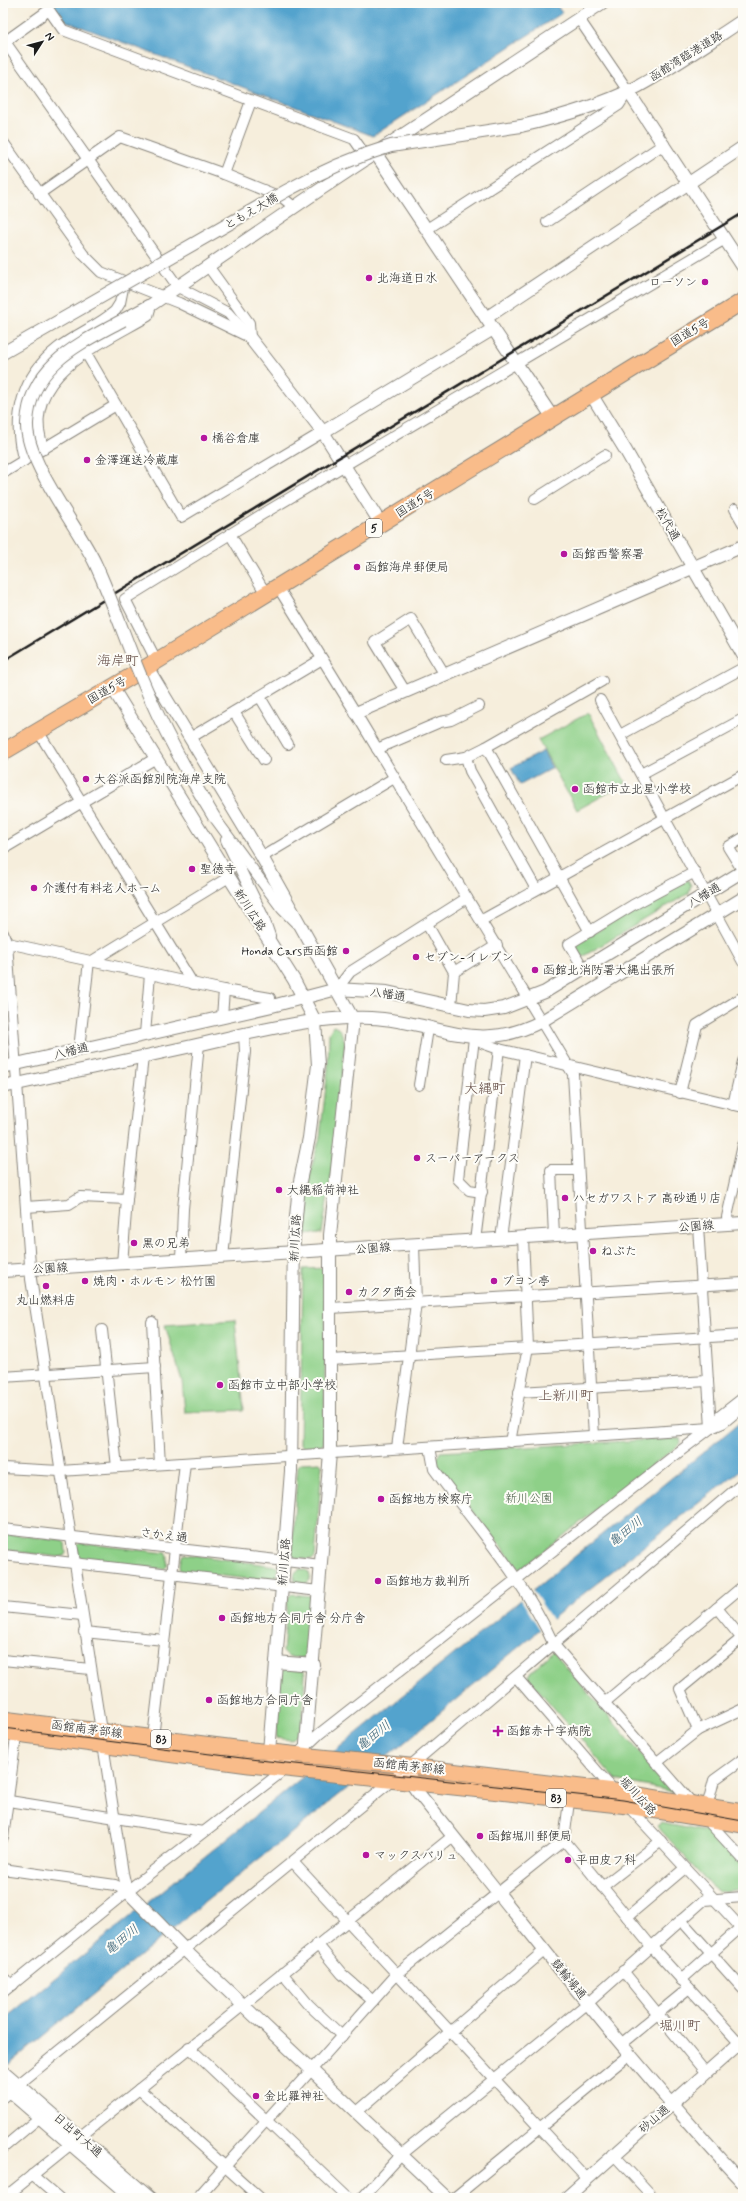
<svg xmlns="http://www.w3.org/2000/svg" width="746" height="2201" font-family="Mynerve,'Klee One',sans-serif">
<rect width="100%" height="100%" fill="#fdfcf7"/>
<filter id="ink" filterUnits="userSpaceOnUse"><feTurbulence type="fractalNoise" baseFrequency=".025" numOctaves="2"/><feDisplacementMap in="SourceGraphic" scale="8" xChannelSelector="R" yChannelSelector="G"/><feConvolveMatrix kernelMatrix="1 2 1 2 8 2 1 2 1" color-interpolation-filters="sRGB"/></filter>
<filter id="wash" filterUnits="userSpaceOnUse"><feTurbulence type="fractalNoise" baseFrequency=".012" numOctaves="4" result="noise"/><feDisplacementMap in="SourceGraphic" scale="16" xChannelSelector="R" yChannelSelector="G"/><feGaussianBlur stdDeviation="0.9" result="paint"/><feColorMatrix in="noise" values="0 0 0 0 0 0 0 0 0 0 0 0 0 0 0 0 0 1.4 0 .05"/><feComposite in="paint" operator="in"/></filter>
<g filter="url(#wash)">
<rect width="100%" height="100%" fill="#f6eedc"/>
<g fill="#8ed088" stroke="#557652">
<polygon points="588,713 626,783 577,810 538,740"/>
<polygon points="688,880 691,885 689,893 582,957 576,947 576,944 637,907"/>
<path d="M 333,1026 C 341,1028 342,1034 345,1042 L 337,1139 L 322,1233 L 300,1234 L 307,1183 L 320,1137 L 328,1069 L 329,1033 Z"/>
<polygon points="326,1268 324,1442 321,1446 304,1447 300,1444 303,1269"/>
<polygon points="235,1320 244,1410 185,1412 182,1381 165,1325"/>
<polygon points="680,1438 681,1443 520,1570 439,1469 436,1461 440,1452"/>
<polygon points="320,1462 322,1465 315,1557 312,1560 294,1558 291,1554 298,1466 301,1463"/>
<polygon points="3,1533 63,1541 65,1543 66,1553 64,1556 59,1557 3,1550"/>
<polygon points="80,1543 166,1553 168,1556 167,1566 164,1569 81,1560 79,1558 77,1546"/>
<polygon points="185,1554 276,1566 278,1569 277,1579 274,1582 181,1571 179,1568 182,1556"/>
<circle cx="302" cy="1577" r="8"/>
<polygon points="292,1594 310,1596 314,1601 308,1653 303,1658 288,1657 283,1652 288,1597"/>
<polygon points="553,1652 674,1792 616,1780 529,1679 529,1674"/>
<polygon points="285,1669 303,1670 305,1674 302,1731 291,1740 276,1738 280,1673"/>
<polygon points="661,1823 712,1833 743,1867 743,1889 717,1892 657,1826"/>
</g>
<g fill="#53a3cd" stroke="#386074">
<polygon points="51,3 555,3 562,13 373,136 63,20"/>
<polygon points="543,751 552,768 520,785 511,768"/>
<polygon points="743,1420 743,1468 563,1610 393,1752 200,1906 3,2069 3,2020"/>
</g>
<polygon fill="#f6eedc" points="532,1589 553,1621 541,1631 520,1598"/>
</g>
<g filter="url(#ink)">
<g fill="none" stroke-linecap="round" stroke-linejoin="round">
<defs>
<g id="minor">
<polyline points="3,39 178,287 228,313 250,338"/>
<polyline points="3,43 49,10 63,30 354,139 368,159"/>
<polyline points="3,142 83,254 101,272 179,303 245,335"/>
<polyline points="224,174 251,101"/>
<polyline points="39,194 120,137 224,174 283,198 294,207"/>
<polyline points="547,222 664,144"/>
<polyline points="427,229 619,105 628,91 579,19"/>
<polyline points="208,266 249,323 250,338"/>
<polyline points="86,353 181,517 323,432"/>
<path d="M 44,449 C 16,378 99,345 148,316 L 151,305"/>
<path d="M 24,461 C 11,418 22,376 58,348 C 76,334 98,326 115,311 L 120,303 L 124,283"/>
<polyline points="3,473 116,405"/>
<polyline points="535,499 605,455"/>
<polyline points="735,509 743,523"/>
<polyline points="230,534 266,594"/>
<polyline points="278,587 352,707 573,1074 594,1436"/>
<polyline points="156,660 125,599 261,515 725,239"/>
<polyline points="405,691 375,642 411,619 445,675"/>
<polyline points="260,697 288,744"/>
<polyline points="600,700 743,962"/>
<polyline points="234,712 264,760"/>
<polyline points="38,731 193,984"/>
<polyline points="620,735 743,668"/>
<polyline points="190,738 322,659"/>
<polyline points="486,747 590,932"/>
<polyline points="377,749 440,722 451,720 479,706"/>
<polyline points="466,757 470,771 536,889"/>
<polyline points="446,760 466,757 486,747 602,681"/>
<polyline points="641,774 743,719"/>
<polyline points="214,817 282,909 296,923"/>
<polyline points="226,840 263,916 270,936"/>
<polyline points="3,849 156,758"/>
<polyline points="262,857 394,778"/>
<polyline points="743,871 728,847 743,838"/>
<polyline points="482,920 743,775"/>
<polyline points="427,924 454,972 451,1006"/>
<polyline points="3,933 7,943 31,1279 123,1873 127,1891"/>
<polyline points="3,942 224,990 222,1017"/>
<polyline points="92,961 229,877"/>
<polyline points="583,968 569,944 633,905 695,872"/>
<polyline points="454,972 497,945"/>
<polyline points="337,989 350,972 467,898"/>
<polyline points="224,990 270,998"/>
<polyline points="145,1034 150,974"/>
<polyline points="79,1049 89,961"/>
<polyline points="419,1085 428,1029"/>
<polyline points="680,1093 697,1025 743,997"/>
<polyline points="733,1105 743,1061"/>
<polyline points="482,1192 469,1190 458,1179 474,1038 482,1043 499,1049 743,1107"/>
<polyline points="26,1207 69,1204 80,1197 127,1199"/>
<polyline points="727,1217 743,1145"/>
<polyline points="698,1226 711,1428"/>
<polyline points="554,1236 551,1170 578,1170"/>
<polyline points="501,1239 525,1055"/>
<polyline points="475,1241 499,1049"/>
<polyline points="223,1257 245,1052 244,1034"/>
<polyline points="181,1260 183,1209 199,1044"/>
<polyline points="122,1264 127,1199 143,1057"/>
<polyline points="331,1308 743,1283"/>
<polyline points="152,1322 160,1464"/>
<polyline points="102,1330 117,1467"/>
<polyline points="331,1360 743,1335"/>
<polyline points="3,1377 155,1367"/>
<polyline points="519,1392 708,1381"/>
<polyline points="711,1428 720,1416 743,1398"/>
<polyline points="510,1442 528,1347 523,1238"/>
<path d="M 430,1447 L 434,1469 C 475,1525 525,1580 554,1645 L 693,1804"/>
<polyline points="397,1448 416,1303 414,1245"/>
<polyline points="3,1468 60,1471 711,1428"/>
<polyline points="3,1529 321,1565"/>
<polyline points="3,1555 319,1591"/>
<polyline points="3,1607 82,1615"/>
<polyline points="717,1608 743,1640"/>
<polyline points="84,1632 164,1640"/>
<polyline points="3,1660 90,1669"/>
<polyline points="517,1678 615,1792"/>
<polyline points="604,1703 743,1586"/>
<polyline points="698,1730 680,1689 742,1638"/>
<polyline points="153,1738 185,1463"/>
<polyline points="656,1763 698,1730 743,1709"/>
<polyline points="3,1800 203,1832"/>
<polyline points="627,1805 743,1930"/>
<polyline points="707,1807 714,1780 743,1759"/>
<polyline points="705,1818 743,1859"/>
<polyline points="3,1838 17,1729"/>
<polyline points="564,1840 651,1946 743,2047"/>
<polyline points="293,1862 587,2179"/>
<polyline points="3,1869 115,1885 127,1891"/>
<polyline points="602,1887 661,1841"/>
<polyline points="627,1917 685,1868"/>
<polyline points="681,1920 743,1989"/>
<polyline points="317,1944 342,1974 373,2001"/>
<polyline points="623,1971 706,2073"/>
<polyline points="282,1973 309,2005 342,2036"/>
<polyline points="3,1978 13,1985"/>
<polyline points="681,1980 741,1927"/>
<polyline points="3,1992 136,1884 279,1774 288,1763 319,1734 679,1452 711,1428 723,1423 741,1408 743,1410"/>
<polyline points="621,2044 689,1988"/>
<polyline points="189,2047 348,2198"/>
<polyline points="139,2089 260,2198"/>
<polyline points="3,2097 416,1761 743,1483"/>
<polyline points="357,2112 545,1950"/>
<polyline points="3,2148 40,2117"/>
<polyline points="613,2154 654,2198"/>
<polyline points="32,2175 59,2198"/>
<polyline points="4,2198 453,1836"/>
<polyline points="197,2198 397,1974 564,1840 570,1794"/>
<polyline points="362,2198 402,2154 588,2003 704,1900 743,1897"/>
<polyline points="454,2198 630,2054"/>
</g>
<g id="tertiary">
<polyline points="628,91 743,267"/>
<path d="M 521,126 C 560,117 601,105 637,87 C 674,67 708,43 743,20"/>
<polyline points="376,154 553,418"/>
<polyline points="486,318 743,147"/>
<polyline points="123,320 151,305 318,191 602,3"/>
<polyline points="250,338 323,432 381,524"/>
<polyline points="591,394 626,451 743,655"/>
<polyline points="323,432 493,329"/>
<polyline points="147,667 262,857 353,1019 330,1235 330,1453 305,1756"/>
<polyline points="112,687 229,877 294,980 315,1021 318,1065 309,1138 299,1186 294,1237 291,1471 269,1752 273,1759"/>
<polyline points="356,713 743,546"/>
<polyline points="3,1067 272,1006 337,989 387,992 469,1010 484,1011 504,1008 545,992 743,871"/>
<path d="M 3,1087 C 66,1073 129,1060 192,1046 C 251,1033 311,1016 371,1018 C 439,1021 474,1056 542,1021 L 743,898"/>
<polyline points="3,1271 743,1223"/>
<polyline points="276,1662 314,1665"/>
<path d="M 410,1776 L 410,1781 L 416,1790 C 523,1923 627,2058 743,2183"/>
<polyline points="127,1891 190,1955 447,2198"/>
<polyline points="3,2071 150,2198"/>
<polyline points="3,2086 133,2198"/>
<polyline points="566,2198 743,2040"/>
</g>
<g id="primary">
<polyline points="3,1719 252,1750 409,1766 614,1791 743,1812"/>
<polyline points="3,1732 249,1765 628,1806 743,1825"/>
</g>
<polyline id="trunk" points="3,752 147,667 743,301"/>
</defs>
<use href="#minor" stroke="#89857c" stroke-width="12"/>
<use href="#tertiary" stroke="#89857c" stroke-width="14"/>
<use href="#primary" stroke="#89857c" stroke-width="17"/>
<use href="#trunk" stroke="#89857c" stroke-width="18"/>
<use href="#minor" stroke="#fff" stroke-width="10"/>
<use href="#tertiary" stroke="#fff" stroke-width="12"/>
<use href="#primary" stroke="#f9bc8a" stroke-width="15"/>
<use href="#trunk" stroke="#f9bc8a" stroke-width="16"/>
<polyline stroke="#1c1c1c" stroke-width="1" points="3,1728 250,1759 623,1800 743,1821"/>
<polyline stroke="#1c1c1c" stroke-width="2.5" points="3,661 743,213"/>
<defs>
<g id="tertiary-bridge">
<path d="M 123,320 C 79,344 30,365 27,423 C 25,461 78,527 95,563 C 116,608 130,655 151,700 C 169,741 191,779 214,817"/>
<path d="M 3,353 L 286,191 C 320,172 354,157 391,146 L 521,126"/>
</g>
</defs>
<use href="#tertiary-bridge" stroke="#89857c" stroke-width="14" stroke-linecap="butt"/>
<use href="#tertiary-bridge" stroke="#fff" stroke-width="12"/>
</g>
</g>
<g fill="#b5179e" stroke="#fdfcf7" stroke-width="1.5">
<circle cx="369" cy="278" r="4"/>
<circle cx="705" cy="282" r="4"/>
<circle cx="204" cy="438" r="4"/>
<circle cx="87" cy="460" r="4"/>
<circle cx="564" cy="554" r="4"/>
<circle cx="357" cy="567" r="4"/>
<circle cx="86" cy="779" r="4"/>
<circle cx="575" cy="789" r="4"/>
<circle cx="192" cy="869" r="4"/>
<circle cx="34" cy="888" r="4"/>
<circle cx="346" cy="951" r="4"/>
<circle cx="416" cy="957" r="4"/>
<circle cx="535" cy="970" r="4"/>
<circle cx="417" cy="1158" r="4"/>
<circle cx="279" cy="1190" r="4"/>
<circle cx="565" cy="1198" r="4"/>
<circle cx="134" cy="1243" r="4"/>
<circle cx="593" cy="1251" r="4"/>
<circle cx="85" cy="1281" r="4"/>
<circle cx="494" cy="1281" r="4"/>
<circle cx="46" cy="1286" r="4"/>
<circle cx="349" cy="1292" r="4"/>
<circle cx="220" cy="1385" r="4"/>
<circle cx="381" cy="1499" r="4"/>
<circle cx="378" cy="1581" r="4"/>
<circle cx="222" cy="1618" r="4"/>
<circle cx="209" cy="1700" r="4"/>
<path d="M496 1725h4v4h4v4h-4v4h-4v-4h-4v-4h4z"/>
<circle cx="480" cy="1836" r="4"/>
<circle cx="366" cy="1855" r="4"/>
<circle cx="568" cy="1860" r="4"/>
<circle cx="256" cy="2096" r="4"/>
</g>
<g text-anchor="middle" stroke-width="4" stroke-linejoin="round" paint-order="stroke">
<g fill="#fdfcf7" stroke="#605f5e" stroke-width="1">
<rect x="366" y="519" width="16" height="18" rx="3"/>
<rect x="151" y="1730" width="20" height="18" rx="3"/>
<rect x="546" y="1789" width="20" height="18" rx="3"/>
</g>
<g font-size="11" font-weight="bold" fill="#1c1c1c">
<text x="374" y="532">5</text>
<text x="161" y="1743">83</text>
<text x="556" y="1802">83</text>
</g>
<g font-size="12" fill="#1c1c1c" stroke="#fdfcf7">
<text transform="translate(686 56) rotate(-32)" y="4">函館湾臨港道路</text>
<text transform="translate(251 211) rotate(-30)" y="4">ともえ大橋</text>
<text transform="translate(690 332) rotate(-31)" y="4">国道5号</text>
<text transform="translate(415 503) rotate(-32)" y="4">国道5号</text>
<text transform="translate(668 524) rotate(60)" y="4">松代通</text>
<text transform="translate(107 690) rotate(-30)" y="4">国道5号</text>
<text transform="translate(704 895) rotate(-31)" y="4">八幡通</text>
<text transform="translate(250 910) rotate(57)" y="4">新川広路</text>
<text transform="translate(388 994) rotate(9)" y="4">八幡通</text>
<text transform="translate(71 1051) rotate(-14)" y="4">八幡通</text>
<text transform="translate(696 1226) rotate(-4)" y="4">公園線</text>
<text transform="translate(295 1238) rotate(-87)" y="4">新川広路</text>
<text transform="translate(373 1248) rotate(-4)" y="4">公園線</text>
<text transform="translate(50 1268) rotate(-3)" y="4">公園線</text>
<text transform="translate(164 1535) rotate(7)" y="4">さかえ通</text>
<text transform="translate(284 1562) rotate(-86)" y="4">新川広路</text>
<text transform="translate(87 1729) rotate(7)" y="4">函館南茅部線</text>
<text transform="translate(409 1766) rotate(6)" y="4">函館南茅部線</text>
<text transform="translate(638 1796) rotate(47)" y="4">堀川広路</text>
<text transform="translate(569 1979) rotate(51)" y="4">競輪場通</text>
<text transform="translate(654 2119) rotate(-41)" y="4">砂山通</text>
<text transform="translate(78 2135) rotate(41)" y="4">日出町大通</text>
</g>
<g font-size="12" fill="#1c1c1c" stroke="#fdfcf7" text-anchor="start">
<text x="377" y="282">北海道日水</text>
<text x="697" y="286" text-anchor="end">ローソン</text>
<text x="212" y="442">橋谷倉庫</text>
<text x="95" y="464">金澤運送冷蔵庫</text>
<text x="572" y="558">函館西警察署</text>
<text x="365" y="571">函館海岸郵便局</text>
<text x="94" y="783">大谷派函館別院海岸支院</text>
<text x="583" y="793">函館市立北星小学校</text>
<text x="200" y="873">聖徳寺</text>
<text x="42" y="892">介護付有料老人ホーム</text>
<text x="338" y="955" text-anchor="end">Honda Cars西函館</text>
<text x="424" y="961">セブン-イレブン</text>
<text x="543" y="974">函館北消防署大縄出張所</text>
<text x="425" y="1162">スーパーアークス</text>
<text x="287" y="1194">大縄稲荷神社</text>
<text x="573" y="1202">ハセガワストア 高砂通り店</text>
<text x="142" y="1247">黒の兄弟</text>
<text x="601" y="1255">ねぶた</text>
<text x="93" y="1285">焼肉・ホルモン 松竹園</text>
<text x="502" y="1285">ブヨン亭</text>
<text x="357" y="1296">カクタ商会</text>
<text x="46" y="1304" text-anchor="middle">丸山燃料店</text>
<text x="228" y="1389">函館市立中部小学校</text>
<text x="389" y="1503">函館地方検察庁</text>
<text x="386" y="1585">函館地方裁判所</text>
<text x="230" y="1622">函館地方合同庁舎 分庁舎</text>
<text x="217" y="1704">函館地方合同庁舎</text>
<text x="507" y="1735">函館赤十字病院</text>
<text x="488" y="1840">函館堀川郵便局</text>
<text x="374" y="1859">マックスバリュ</text>
<text x="576" y="1864">平田皮フ科</text>
<text x="264" y="2100">金比羅神社</text>
</g>
<g font-size="12" fill="#445b42" stroke="#fdfcf7">
<text x="529" y="1502">新川公園</text>
</g>
<g font-size="13" font-style="italic" fill="#386074" stroke="#fdfcf7">
<text transform="translate(625 1531) rotate(-39)" y="5">亀田川</text>
<text transform="translate(373 1735) rotate(-39)" y="5">亀田川</text>
<text transform="translate(121 1939) rotate(-39)" y="5">亀田川</text>
</g>
<g font-size="14" fill="#624b44" stroke="#fdfcf7">
<text x="118" y="665">海岸町</text>
<text x="485" y="1093">大縄町</text>
<text x="566" y="1400">上新川町</text>
<text x="680" y="2030">堀川町</text>
</g>
</g>
<rect width="746" height="2201" fill="none" stroke="#fdfcf7" stroke-width="16"/>
<g transform="translate(42 42) rotate(54)" stroke="#fdfcf7" stroke-width="3" paint-order="stroke">
<path d="M0-3L7 15L0 10L-7 15Z" fill="#1c1c1c"/>
<text y="-6" font-size="11" font-weight="bold" text-anchor="middle" fill="#1c1c1c">N</text>
</g>
</svg>
